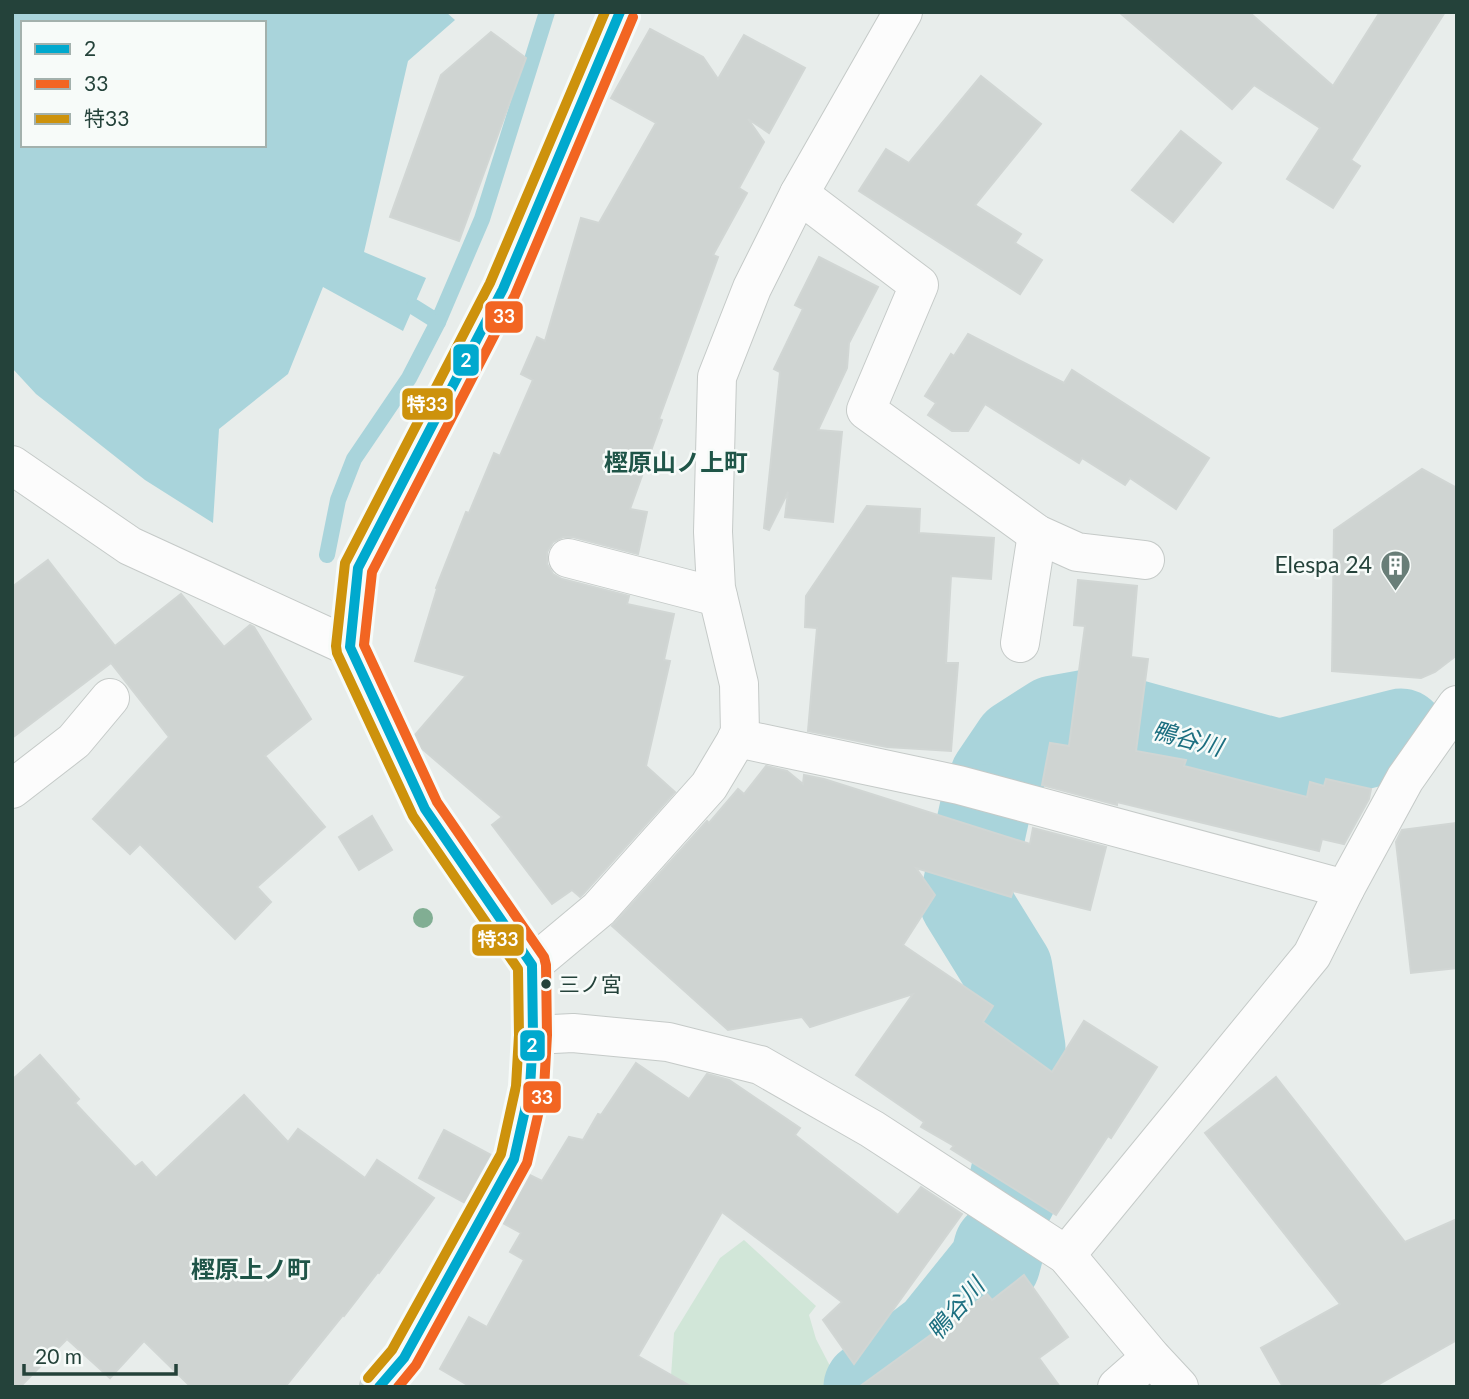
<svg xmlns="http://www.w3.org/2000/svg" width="1469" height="1399" font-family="Lato,'Noto Sans JP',sans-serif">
<rect width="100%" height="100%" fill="#e8edeb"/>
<polygon fill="#d1e6d8" points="744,1240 816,1306 809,1315 816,1339 841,1387 674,1387 671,1376 674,1333 720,1258"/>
<path fill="#a9d4db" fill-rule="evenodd" d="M 12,12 L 446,12 L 455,20 L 408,61 L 364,252 L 426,278 L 403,331 L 323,287 L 288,374 L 219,429 L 213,523 L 145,480 L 36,394 L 12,368 ZM 23,23 L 264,23 L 264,145 L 23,145 Z"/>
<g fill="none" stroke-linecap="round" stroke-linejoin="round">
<g stroke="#a9d4db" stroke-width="16">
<polyline points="414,307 438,322 482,219 547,12"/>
<polyline points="327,555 338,500 354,459 409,378 438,322"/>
</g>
<g stroke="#a9d4db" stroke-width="91">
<polyline points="995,778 1018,744 1054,721 1093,714 1279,765 1401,734"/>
<polyline points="985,810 965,901 1007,969 1020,1048 1020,1157 1011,1196"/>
<polyline points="869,1387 937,1335 995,1263 999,1248"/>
</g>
</g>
<g fill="#cfd4d2" stroke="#d1d6d4" stroke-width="2">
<polygon points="1119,12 1249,12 1333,86 1380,12 1445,12 1351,160 1360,166 1333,208 1287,179 1320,128 1254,85 1232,109"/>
<polygon points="650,29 703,57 718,79 744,35 805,68 769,133 748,119 764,142 739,188 747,193 713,255 718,257 659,419 662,420 630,509 647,512 638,554 573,537 563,537 553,542 547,552 547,564 553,574 562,579 629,596 627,604 674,614 664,660 670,661 646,766 675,792 584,893 580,897 572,890 552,904 492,825 502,817 421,748 415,735 466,676 415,661 437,589 436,588 466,512 469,513 494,453 500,456 533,380 521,374 537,337 545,341 581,218 599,223 656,123 611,98"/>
<polygon points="491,32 526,58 459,241 390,217 441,75"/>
<polygon points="981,76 1041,124 975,205 1021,234 1015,243 1042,260 1020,294 859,191 886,149 909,163"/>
<polygon points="1181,131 1221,163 1173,222 1132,190"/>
<polygon points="819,257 878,287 849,343 847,368 818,430 842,432 833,522 785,517 788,492 769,530 764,528 780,372 774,369 803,309 795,305"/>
<polygon points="968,334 1064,383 1072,370 1209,458 1176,509 1130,478 1125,485 1082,458 1079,463 985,404 968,431 952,431 928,415 936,403 925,396 951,354 954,356"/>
<polygon points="1422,469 1457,488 1457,655 1435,672 1421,678 1332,671 1334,530"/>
<polygon points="867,506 920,509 919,533 994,538 991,579 951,576 946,663 958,663 951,751 887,747 808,731 817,628 805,627 806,596"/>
<polygon points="48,560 115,646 181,594 224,647 250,625 254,627 311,719 265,756 325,827 257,887 271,902 235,939 140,844 130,854 93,819 169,737 111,663 12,738 12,587"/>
<polygon points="1078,580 1137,586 1131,657 1148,659 1136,751 1186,760 1184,766 1307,797 1310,782 1324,786 1326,779 1371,789 1369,799 1344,844 1322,839 1319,851 1117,802 1117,805 1042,785 1050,743 1069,746 1085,626 1074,625"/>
<polygon points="766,766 787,771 803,784 804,775 824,779 1030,844 1033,828 1106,847 1090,910 1013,891 1011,897 916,868 935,895 903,945 993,1006 983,1022 1052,1072 1084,1021 1157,1067 1111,1138 1108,1136 1056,1215 951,1149 954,1146 921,1127 924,1122 856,1075 913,994 810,1027 802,1017 728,1030 612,926 707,821 709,823 738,789 744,794"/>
<polygon points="372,816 392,850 359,870 339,837"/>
<polygon points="1457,823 1457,968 1411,973 1396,842 1402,830"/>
<polygon points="40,1055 79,1099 75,1103 135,1167 142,1162 156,1178 244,1095 288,1142 298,1129 365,1178 377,1160 434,1198 379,1273 378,1272 344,1316 343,1315 285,1387 191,1387 144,1341 110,1378 67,1339 20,1387 12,1387 12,1080"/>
<polygon points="636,1063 689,1099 707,1074 729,1080 800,1128 795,1135 898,1215 921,1187 962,1214 854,1364 823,1320 842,1302 722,1212 638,1356 692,1387 471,1387 440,1369 469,1317 487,1327 524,1260 510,1252 521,1233 503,1223 530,1175 542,1181 569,1137 583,1140 598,1114 601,1115"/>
<polygon points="1276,1077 1405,1242 1457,1219 1457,1340 1374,1387 1283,1387 1261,1348 1340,1304 1205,1133"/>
<polygon points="444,1130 491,1155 465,1203 419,1178"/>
<polygon points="1024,1275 1068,1337 1039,1358 1060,1387 859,1387 987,1294 992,1300"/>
</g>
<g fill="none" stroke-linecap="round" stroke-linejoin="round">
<defs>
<g id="minor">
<polyline points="799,194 919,285 866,410 1037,534 1077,552 1145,560"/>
<polyline points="12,465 130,546 350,647"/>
<polyline points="568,558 718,597"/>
<polyline points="1020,643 1037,534"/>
<polyline points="737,738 959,785 1345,889"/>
<polyline points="12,789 74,741 110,698"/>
<polyline points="532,965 599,909 709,786 740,734 739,684 716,588 713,532 717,377 752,288 799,194 903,12"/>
<polyline points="533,1035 573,1033 668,1042 760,1065 872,1129 1066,1255 1151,1357 1179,1387"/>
<polyline points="1066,1255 1312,955 1345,889 1405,779 1457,705"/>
<polyline points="1117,1387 1151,1357"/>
</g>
<polyline id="major" points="379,1387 404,1358 514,1159 530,1088 533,1035 532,965 425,809 350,647 358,568 503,289 620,12"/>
</defs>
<use href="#minor" stroke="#c5cac8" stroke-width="40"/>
<use href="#major" stroke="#c3ccc9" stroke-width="40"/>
<use href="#minor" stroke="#fcfcfc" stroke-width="38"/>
<use href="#major" stroke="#cfd7d5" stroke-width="38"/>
<defs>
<polyline id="bus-1" points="379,1387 404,1358 514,1159 530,1088 533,1035 532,965 425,809 350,647 358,568 503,289 620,12"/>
<polyline id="bus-2" points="398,1387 416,1365 527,1163 544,1089 547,1035 546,965 544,957 437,802 364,645 372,572 515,295 633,17"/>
<polyline id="bus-3" points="368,1378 392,1350 501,1154 516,1086 519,1035 518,969 413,816 337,653 336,646 345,563 490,283 605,12"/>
</defs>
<use href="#bus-1" stroke="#f7fbf9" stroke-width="16"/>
<use href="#bus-2" stroke="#f7fbf9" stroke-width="16"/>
<use href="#bus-3" stroke="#f7fbf9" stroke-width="16"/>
<use href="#bus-1" stroke="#00a9ce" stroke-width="10"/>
<use href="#bus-2" stroke="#f26522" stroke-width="10"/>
<use href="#bus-3" stroke="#cd920c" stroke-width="10"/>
</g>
<circle fill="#81ae93" cx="423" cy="918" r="10"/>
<defs>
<symbol id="building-pin" viewBox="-11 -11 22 30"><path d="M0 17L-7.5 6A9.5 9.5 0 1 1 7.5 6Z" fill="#697e78" stroke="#f7fbf9"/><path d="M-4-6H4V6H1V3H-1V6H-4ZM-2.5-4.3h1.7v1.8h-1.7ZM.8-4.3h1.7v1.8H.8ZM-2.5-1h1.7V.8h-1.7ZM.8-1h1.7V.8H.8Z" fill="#fff"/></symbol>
</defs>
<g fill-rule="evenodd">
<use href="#building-pin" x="1378" y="548" width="35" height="47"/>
</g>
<circle fill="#24423a" stroke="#f7fbf9" stroke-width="2.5" cx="546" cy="984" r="6"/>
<g text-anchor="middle" stroke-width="5" stroke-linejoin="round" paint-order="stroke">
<g font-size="21" fill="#24423a" stroke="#f7fbf9" text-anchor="start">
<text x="559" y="992">三ノ宮</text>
</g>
<g font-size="23" fill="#24423a" stroke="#f7fbf9" text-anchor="end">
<text x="1372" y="573">Elespa 24</text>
</g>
<g font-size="24" font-weight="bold" fill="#1f5548" stroke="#f7fbf9">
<text x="676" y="471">樫原山ノ上町</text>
<text x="251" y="1278">樫原上ノ町</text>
</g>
<g font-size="24" font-style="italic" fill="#1c6f80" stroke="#f7fbf9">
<text transform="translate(1187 739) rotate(15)" y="8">鴨谷川</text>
<text transform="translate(956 1309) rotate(-49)" y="8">鴨谷川</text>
</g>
</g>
<g stroke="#f7fbf9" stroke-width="2.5">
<rect x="484" y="300" width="40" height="34" rx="7" fill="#f26522"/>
<rect x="452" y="343" width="28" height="34" rx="7" fill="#00a9ce"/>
<rect x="401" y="387" width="53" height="34" rx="7" fill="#cd920c"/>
<rect x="471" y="923" width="54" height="34" rx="7" fill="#cd920c"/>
<rect x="519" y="1029" width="27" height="33" rx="7" fill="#00a9ce"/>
<rect x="522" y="1080" width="40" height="34" rx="7" fill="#f26522"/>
</g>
<g font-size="19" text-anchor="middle" font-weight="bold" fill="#fff">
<text x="504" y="323">33</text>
<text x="466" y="367">2</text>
<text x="427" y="411">特33</text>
<text x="498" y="946">特33</text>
<text x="532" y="1052">2</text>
<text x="542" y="1104">33</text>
</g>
<rect width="1469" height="1399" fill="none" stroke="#24423a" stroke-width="28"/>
<rect x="21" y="21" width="245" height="126" fill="#f7fbf9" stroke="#a3b1ad" stroke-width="2"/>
<rect x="35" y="44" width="35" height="10" fill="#00a9ce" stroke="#a3b1ad" stroke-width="2"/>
<text x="84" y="56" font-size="21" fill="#24423a">2</text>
<rect x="35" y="79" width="35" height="10" fill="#f26522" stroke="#a3b1ad" stroke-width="2"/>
<text x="84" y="91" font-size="21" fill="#24423a">33</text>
<rect x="35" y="114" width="35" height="10" fill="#cd920c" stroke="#a3b1ad" stroke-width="2"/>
<text x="84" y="126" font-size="21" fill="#24423a">特33</text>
<path d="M24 1364v10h152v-10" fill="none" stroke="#24423a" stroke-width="3.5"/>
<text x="35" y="1364" font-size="21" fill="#24423a" stroke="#f7fbf9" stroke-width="5" paint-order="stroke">20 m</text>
</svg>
